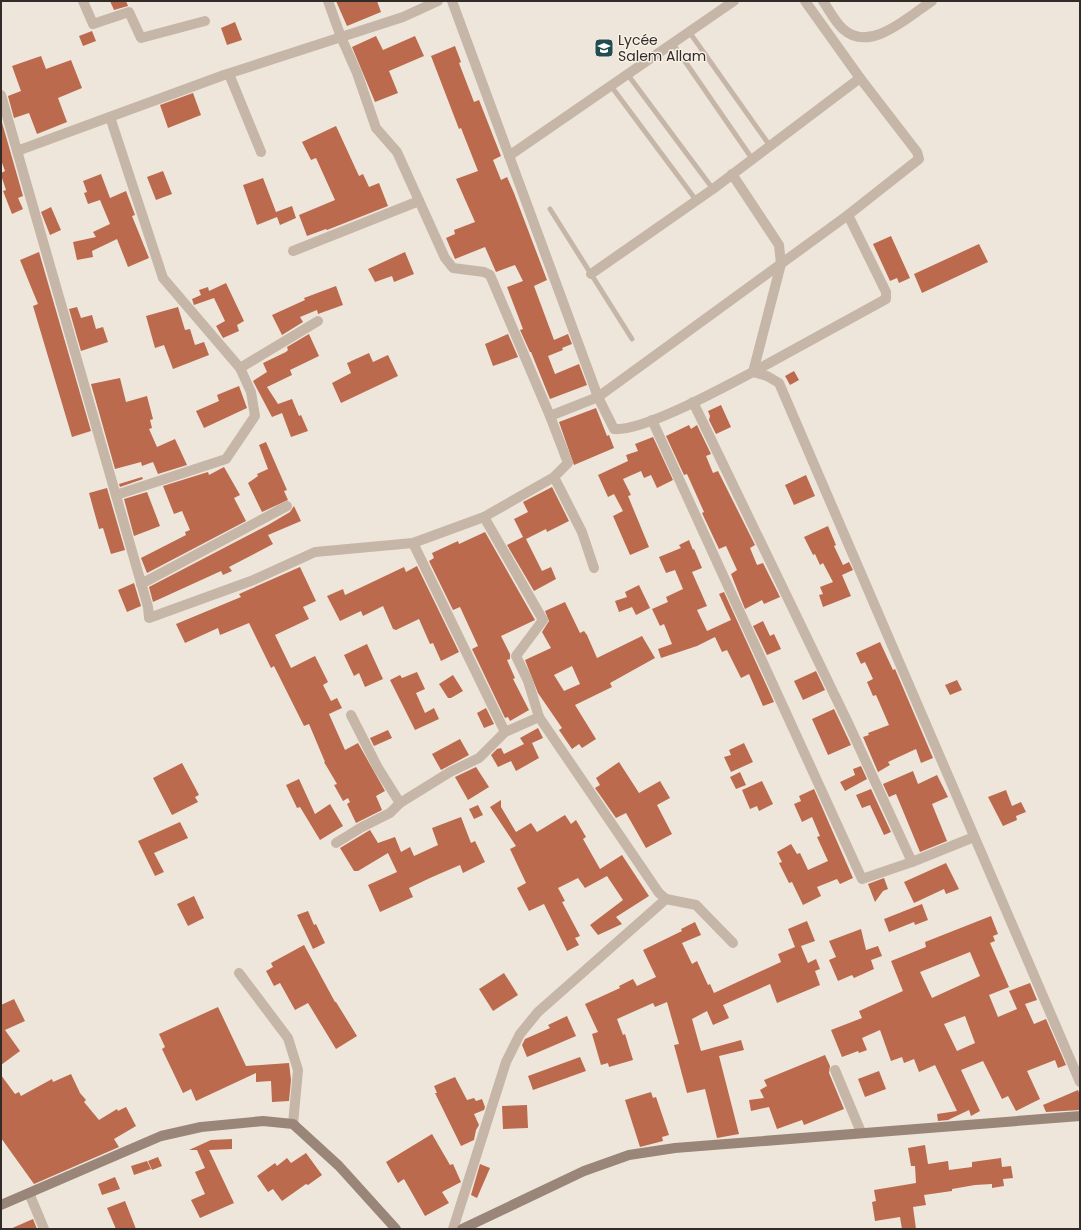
<svg xmlns="http://www.w3.org/2000/svg" width="1081" height="1230" font-family="Poppins,sans-serif">
<rect width="100%" height="100%" fill="#efe6db"/>
<g fill="#bb6a4d" fill-rule="evenodd">
<polygon points="110,1 126,1 128,6 114,10"/>
<polygon points="336,1 377,1 381,12 347,26"/>
<polygon points="235,22 242,40 227,45 221,28"/>
<polygon points="92,31 96,41 83,46 79,36"/>
<polygon points="376,36 383,50 415,36 424,56 389,71 398,93 375,102 352,47"/>
<polygon points="455,46 461,62 459,63 474,102 479,100 501,156 493,160 501,180 507,177 514,193 547,280 534,286 554,340 568,334 572,344 562,348 563,350 548,356 555,374 579,364 587,385 550,399 531,352 530,352 520,330 523,329 507,287 523,281 515,265 496,272 485,247 455,259 446,238 455,234 454,230 475,222 456,179 478,171 461,128 459,129 431,56"/>
<polygon points="41,56 46,69 71,60 82,88 58,98 67,122 37,134 29,113 14,118 8,96 21,91 12,66"/>
<polygon points="193,93 201,115 168,128 160,105"/>
<polygon points="1,119 23,196 18,198 23,209 12,214 3,191 6,190 1,175 1,173 5,171 1,160"/>
<polygon points="336,126 359,176 363,174 369,187 379,183 388,206 327,230 326,229 307,236 299,215 335,200 316,158 311,160 302,142"/>
<polygon points="163,171 172,194 156,200 147,177"/>
<polygon points="101,174 110,198 126,191 135,215 132,216 149,258 128,267 117,239 92,251 93,257 77,260 73,242 96,237 93,232 110,224 100,200 88,204 84,193 87,192 83,181"/>
<polygon points="263,178 276,212 292,206 296,218 280,225 277,217 257,225 243,185"/>
<polygon points="51,207 61,230 50,235 41,212"/>
<polygon points="891,236 910,278 899,283 897,278 890,281 873,244"/>
<polygon points="979,244 988,262 922,293 914,274"/>
<polygon points="39,252 91,431 72,437 33,306 38,304 20,260"/>
<polygon points="405,252 414,274 394,282 392,276 375,282 368,269"/>
<polygon points="226,283 244,321 237,325 239,331 223,338 216,326 225,321 214,298 194,305 192,299 201,295 199,290 208,287 209,291"/>
<polygon points="336,286 343,305 318,314 317,310 300,317 303,322 282,335 272,315 305,300 304,298"/>
<polygon points="77,307 81,318 92,315 96,329 103,327 108,342 81,351 69,309"/>
<polygon points="178,307 185,330 190,329 195,345 204,342 209,355 173,369 164,345 155,348 146,316"/>
<polygon points="309,334 319,356 290,370 292,375 267,387 278,404 292,399 299,416 301,415 308,431 291,437 282,413 272,417 253,381 267,372 263,363 286,352 288,350 287,347"/>
<polygon points="508,334 518,357 493,366 485,344"/>
<polygon points="369,353 373,362 388,355 398,376 341,403 332,383 351,373 347,363"/>
<polygon points="794,371 799,380 790,385 785,376"/>
<polygon points="120,378 126,402 147,396 153,419 150,420 152,428 149,429 157,447 175,439 187,465 158,474 153,462 142,466 141,462 115,469 91,384"/>
<polygon points="239,386 247,408 204,428 196,411 219,401 217,395"/>
<polygon points="721,405 731,427 716,434 709,420 710,416 708,411"/>
<polygon points="596,408 607,436 609,435 614,448 574,465 559,422"/>
<polygon points="689,425 691,429 697,425 711,454 706,456 713,473 718,471 755,545 750,548 757,565 763,563 780,597 764,604 762,600 745,609 731,574 737,570 726,546 719,549 702,513 704,512 687,474 684,475 666,436"/>
<polygon points="653,437 673,480 657,488 651,475 644,478 641,471 623,479 631,495 628,496 649,547 630,555 613,516 623,511 614,494 608,497 598,475 628,461 626,455 638,451 635,444"/>
<polygon points="266,442 287,490 284,491 288,500 262,512 248,483 258,476 257,474 268,469 259,445"/>
<polygon points="224,467 240,495 234,498 246,521 147,573 141,558 186,535 185,532 190,530 182,511 174,514 163,486 208,472 209,475"/>
<polygon points="806,475 815,496 794,505 785,485"/>
<polygon points="142,477 143,479 120,487 119,484"/>
<polygon points="552,487 569,521 547,532 546,529 526,539 542,571 551,567 556,579 534,591 507,545 523,537 514,519 528,512 523,502"/>
<polygon points="107,488 125,550 111,554 103,528 99,529 89,493"/>
<polygon points="147,492 160,526 134,536 124,499"/>
<polygon points="294,506 301,521 268,535 273,544 229,567 232,571 223,575 221,571 153,602 149,587 268,525 290,512"/>
<polygon points="828,526 836,545 834,546 843,565 849,562 853,570 842,575 851,596 823,607 819,595 823,594 820,587 833,582 823,563 820,565 815,554 813,555 804,537"/>
<polygon points="485,532 535,620 501,636 510,654 510,659 507,660 515,678 513,679 529,710 510,721 508,717 505,718 472,649 478,646 460,607 453,610 429,561 434,558 432,553 458,541 459,544"/>
<polygon points="689,540 693,550 694,549 702,568 692,572 707,606 697,610 707,631 731,620 719,594 724,592 774,702 763,706 749,674 741,678 727,650 722,652 715,637 697,646 661,658 658,649 672,644 664,624 660,626 652,609 668,602 666,597 683,589 675,570 666,573 659,557 681,548 679,545"/>
<polygon points="417,566 459,652 441,661 433,643 430,644 419,619 396,630 393,629 383,606 363,616 361,611 340,621 327,596 343,589 345,595 404,567 406,572"/>
<polygon points="300,567 316,601 303,607 309,619 275,635 291,668 315,656 328,682 323,685 331,701 337,698 342,708 329,714 345,750 358,743 385,791 376,796 382,810 356,823 347,804 350,802 348,798 343,801 334,785 337,784 324,762 325,762 309,724 304,726 274,666 271,668 249,623 220,635 218,628 185,643 176,624 241,597 239,594"/>
<polygon points="134,583 141,606 127,612 118,590"/>
<polygon points="639,585 650,608 636,615 632,607 619,612 615,601 627,597 625,592"/>
<path d="M 565,602 L 580,633 L 584,631 L 587,635 L 597,658 L 642,636 L 655,658 L 610,683 L 612,687 L 575,705 L 596,739 L 582,748 L 579,744 L 572,749 L 559,730 L 562,728 L 538,693 L 525,660 L 551,648 L 542,632 L 549,621 L 545,611 ZM 572,666 L 580,684 L 564,691 L 554,675 Z"/>
<polygon points="763,621 770,636 774,634 781,649 767,655 753,626"/>
<polygon points="880,642 893,670 895,669 933,758 921,763 916,749 888,762 890,765 878,772 863,737 869,735 868,733 889,725 876,695 873,696 867,682 873,679 865,662 861,664 856,653"/>
<polygon points="367,644 383,679 365,687 359,673 354,676 344,655"/>
<polygon points="816,671 825,690 803,700 794,681"/>
<polygon points="417,672 425,689 416,693 425,713 434,708 439,719 415,730 390,680 400,675 402,678"/>
<polygon points="453,675 463,691 451,698 448,698 439,684"/>
<polygon points="957,680 962,690 950,695 945,685"/>
<polygon points="486,708 494,724 484,728 477,713"/>
<polygon points="834,709 851,745 828,755 812,719"/>
<polygon points="538,728 543,738 532,743 539,758 516,771 511,761 498,767 491,755 497,749 501,748 504,754 524,744 520,738"/>
<polygon points="388,730 392,738 374,746 370,738"/>
<polygon points="460,739 469,755 441,770 432,754"/>
<polygon points="744,743 753,762 731,772 724,757 731,755 729,750"/>
<polygon points="619,762 639,793 660,781 670,798 657,805 672,834 646,848 626,813 616,818 595,788 600,785 596,778"/>
<polygon points="182,763 199,795 195,797 198,802 172,815 153,778"/>
<polygon points="861,766 867,779 845,791 840,782 855,775 853,769"/>
<polygon points="476,767 489,787 468,800 455,777"/>
<polygon points="913,771 918,784 937,775 948,797 932,804 947,841 920,852 896,794 889,797 883,784"/>
<polygon points="740,772 746,785 736,789 730,777"/>
<polygon points="299,779 315,814 330,804 343,826 320,840 300,807 297,808 286,785"/>
<polygon points="762,781 773,804 759,811 757,806 750,809 742,790"/>
<polygon points="814,789 853,878 840,884 837,879 817,887 821,896 803,905 792,882 789,883 779,863 782,862 777,852 791,844 797,854 800,853 808,870 828,861 817,837 820,836 812,817 802,822 794,804 801,801 799,796"/>
<polygon points="871,789 891,832 884,835 870,805 862,808 856,795"/>
<polygon points="1006,790 1012,806 1021,802 1026,812 1016,816 1017,820 1003,826 988,797"/>
<polygon points="501,800 501,807 516,832 531,823 537,832 565,815 571,824 576,820 586,837 583,839 600,869 622,855 649,896 616,917 622,924 598,935 590,925 623,900 607,876 585,888 578,878 558,888 565,901 562,902 580,936 575,938 579,945 567,951 544,904 529,911 517,888 526,883 510,849 516,846 490,807"/>
<polygon points="478,805 483,815 474,819 469,809"/>
<polygon points="461,817 471,843 475,841 485,862 463,873 460,865 430,878 409,888 413,897 380,912 368,885 397,872 388,853 358,871 354,871 340,848 370,830 378,843 395,837 401,852 410,847 414,856 438,845 432,828"/>
<polygon points="180,822 188,838 154,853 164,872 155,876 138,841"/>
<polygon points="946,863 959,889 946,894 944,889 914,903 904,882"/>
<polygon points="884,878 888,889 883,891 875,902 868,884"/>
<polygon points="194,896 204,918 188,926 177,904"/>
<polygon points="922,904 928,920 915,925 914,922 889,932 884,919"/>
<polygon points="308,911 314,925 316,924 325,943 313,949 297,915"/>
<path d="M 991,916 L 998,934 L 993,936 L 995,941 L 990,943 L 1009,987 L 989,995 L 998,1017 L 1017,1009 L 1009,991 L 1030,983 L 1037,1000 L 1025,1004 L 1034,1024 L 1046,1019 L 1066,1065 L 1058,1068 L 1055,1060 L 1027,1071 L 1040,1099 L 1016,1111 L 1008,1096 L 1002,1099 L 983,1061 L 961,1070 L 980,1111 L 971,1116 L 969,1110 L 948,1120 L 938,1121 L 937,1114 L 957,1111 L 935,1065 L 919,1072 L 914,1059 L 904,1063 L 902,1057 L 891,1061 L 880,1030 L 862,1038 L 867,1050 L 859,1053 L 858,1051 L 842,1057 L 831,1030 L 862,1018 L 859,1011 L 903,991 L 891,961 L 926,947 L 925,942 ZM 970,952 L 980,976 L 932,998 L 920,972 ZM 965,1016 L 975,1043 L 957,1051 L 944,1024 Z"/>
<polygon points="807,921 815,941 801,946 808,963 816,959 820,969 815,971 820,985 777,1003 770,984 723,1005 729,1018 713,1025 707,1011 692,1019 701,1051 741,1040 744,1050 719,1056 739,1134 717,1138 705,1089 687,1093 674,1045 679,1044 667,1002 655,1007 653,1003 617,1019 623,1035 625,1034 633,1060 609,1067 608,1063 601,1065 592,1034 598,1032 585,1004 620,988 619,986 633,979 637,986 656,977 643,950 682,931 681,929 695,922 701,935 682,943 692,964 697,961 708,985 710,984 714,993 781,962 778,954 795,947 788,929"/>
<polygon points="861,929 866,950 878,946 882,956 871,960 874,969 854,978 852,975 838,981 829,960 836,957 829,941"/>
<polygon points="304,945 335,1002 336,1002 357,1036 336,1049 308,1003 295,1010 280,983 274,986 266,971 273,967 271,963"/>
<polygon points="504,973 518,995 493,1011 479,989"/>
<polygon points="14,999 25,1021 5,1030 20,1051 1,1065 1,1005"/>
<polygon points="218,1007 246,1066 289,1063 291,1080 289,1101 272,1102 271,1081 256,1082 256,1073 196,1101 191,1089 183,1093 162,1049 165,1047 159,1034"/>
<polygon points="567,1016 576,1036 527,1057 522,1045 525,1039 550,1028 548,1025"/>
<polygon points="825,1055 830,1066 829,1073 844,1109 804,1125 802,1120 777,1129 769,1107 751,1111 749,1100 764,1098 760,1090 767,1086 764,1080"/>
<polygon points="580,1057 586,1071 533,1090 528,1076"/>
<polygon points="879,1071 886,1089 865,1097 858,1079"/>
<polygon points="71,1074 80,1093 86,1100 84,1102 99,1120 117,1109 118,1111 126,1107 136,1126 114,1139 119,1147 34,1184 1,1138 1,1075 15,1094 19,1092 21,1096 52,1079 53,1082"/>
<polygon points="455,1077 467,1100 474,1098 476,1101 482,1099 485,1107 484,1110 474,1114 479,1125 476,1130 474,1140 461,1146 435,1093 437,1093 434,1086"/>
<polygon points="1078,1090 1080,1095 1080,1110 1046,1112 1043,1105"/>
<polygon points="651,1092 653,1098 656,1097 669,1135 662,1137 663,1141 640,1147 625,1100"/>
<polygon points="527,1105 528,1128 503,1129 502,1106"/>
<polygon points="432,1134 450,1165 453,1164 461,1182 442,1192 449,1203 425,1216 404,1179 398,1183 386,1162"/>
<polygon points="232,1139 232,1149 209,1150 234,1203 200,1218 191,1200 205,1194 195,1172 205,1168 197,1150 189,1150 211,1140"/>
<polygon points="925,1145 928,1164 948,1161 949,1170 972,1167 972,1162 1001,1158 1002,1167 1011,1166 1013,1178 1003,1179 1004,1186 992,1188 992,1184 975,1185 952,1189 952,1191 924,1195 926,1205 913,1207 916,1229 902,1229 900,1217 875,1221 872,1202 876,1201 874,1190 916,1183 915,1166 911,1166 908,1148"/>
<polygon points="306,1153 322,1175 308,1185 306,1184 282,1201 273,1189 268,1192 257,1176 275,1163 277,1166 287,1158 291,1163"/>
<polygon points="158,1157 162,1166 152,1170 148,1161"/>
<polygon points="147,1161 151,1169 134,1175 131,1166"/>
<polygon points="480,1164 490,1168 477,1198 471,1195"/>
<polygon points="115,1177 120,1189 102,1195 98,1184"/>
<polygon points="125,1201 136,1229 116,1229 107,1208"/>
<polygon points="33,1219 37,1229 10,1229"/>
</g>
<g fill="none" stroke-linecap="round" stroke-linejoin="round">
<g stroke="#c6b6a8" stroke-width="5">
<polyline points="690,33 770,146"/>
<polyline points="673,44 753,160"/>
<polyline points="628,75 713,189"/>
<polyline points="611,86 696,200"/>
<polyline points="550,209 632,339"/>
</g>
<g stroke="#c6b6a8" stroke-width="10">
<polyline points="83,1 93,24 129,12 141,38 205,21"/>
<polyline points="328,1 341,37 357,73 376,128 397,152 445,258 453,268 484,272 490,275 550,416"/>
<path d="M 452,1 L 598,397 L 614,429 C 643,432 724,387 753,372 L 767,376 L 779,383 L 1080,1082"/>
<polyline points="805,1 860,78"/>
<path d="M 823,1 C 829,10 835,22 843,29 C 870,54 909,16 932,1"/>
<polyline points="229,74 261,152"/>
<polyline points="1,95 148,607 149,618 251,581 315,552 413,543 484,517 554,477 568,463 550,416 598,397 848,215 919,159 917,152 860,78 713,189 591,274"/>
<polyline points="110,117 163,278 240,368 251,392 255,416 226,459 116,495"/>
<polyline points="17,151 224,75 403,17 438,1"/>
<polyline points="509,156 734,1"/>
<polyline points="732,174 779,245 781,264 753,372"/>
<polyline points="293,251 419,201"/>
<polyline points="240,368 318,321"/>
<polyline points="753,372 886,299 886,292 848,215"/>
<polyline points="693,402 849,725 912,862"/>
<polyline points="652,420 862,879 912,862 974,837"/>
<polyline points="554,477 582,532 594,568"/>
<polyline points="484,517 543,620 516,656 528,681 539,717"/>
<polyline points="413,543 505,732 539,717 659,893 666,899 538,1012 520,1034 506,1062 453,1229"/>
<polyline points="141,584 287,506"/>
<polyline points="351,715 378,768 400,803"/>
<polyline points="336,843 362,827 390,813 400,803 450,772 479,758 505,732"/>
<polyline points="666,899 696,905 733,943"/>
<polyline points="239,973 288,1038 298,1070 293,1124"/>
<polyline points="835,1070 861,1132"/>
<polyline points="29,1193 44,1229"/>
</g>
<g stroke="#998679" stroke-width="10">
<polyline points="1,1205 161,1136 201,1127 263,1121 293,1124 339,1166 396,1229"/>
<polyline points="462,1229 584,1171 629,1155 675,1148 1080,1116"/>
</g>
</g>
<defs>
<symbol id="school-square" viewBox="-11 -11 22 22"><rect x="-9" y="-9" width="18" height="18" rx="4" fill="#214d51" stroke="#f7f0e6"/><path d="M0-5L7-2L0 1L-7-2ZM-4 1L0 2.5L4 1V4Q0 6-4 4Z" fill="#fff"/></symbol>
</defs>
<g fill-rule="evenodd">
<use href="#school-square" x="593" y="37" width="22" height="22"/>
</g>
<g text-anchor="middle" stroke-width="3" stroke-linejoin="round" paint-order="stroke">
<g font-size="14" fill="#332b27" stroke="#f7f0e6" text-anchor="start">
<text x="618" y="45">Lycée<tspan x="618" dy="16">Salem Allam</tspan></text>
</g>
</g>
<rect width="1081" height="1230" fill="none" stroke="#332b27" stroke-width="4"/>
</svg>
